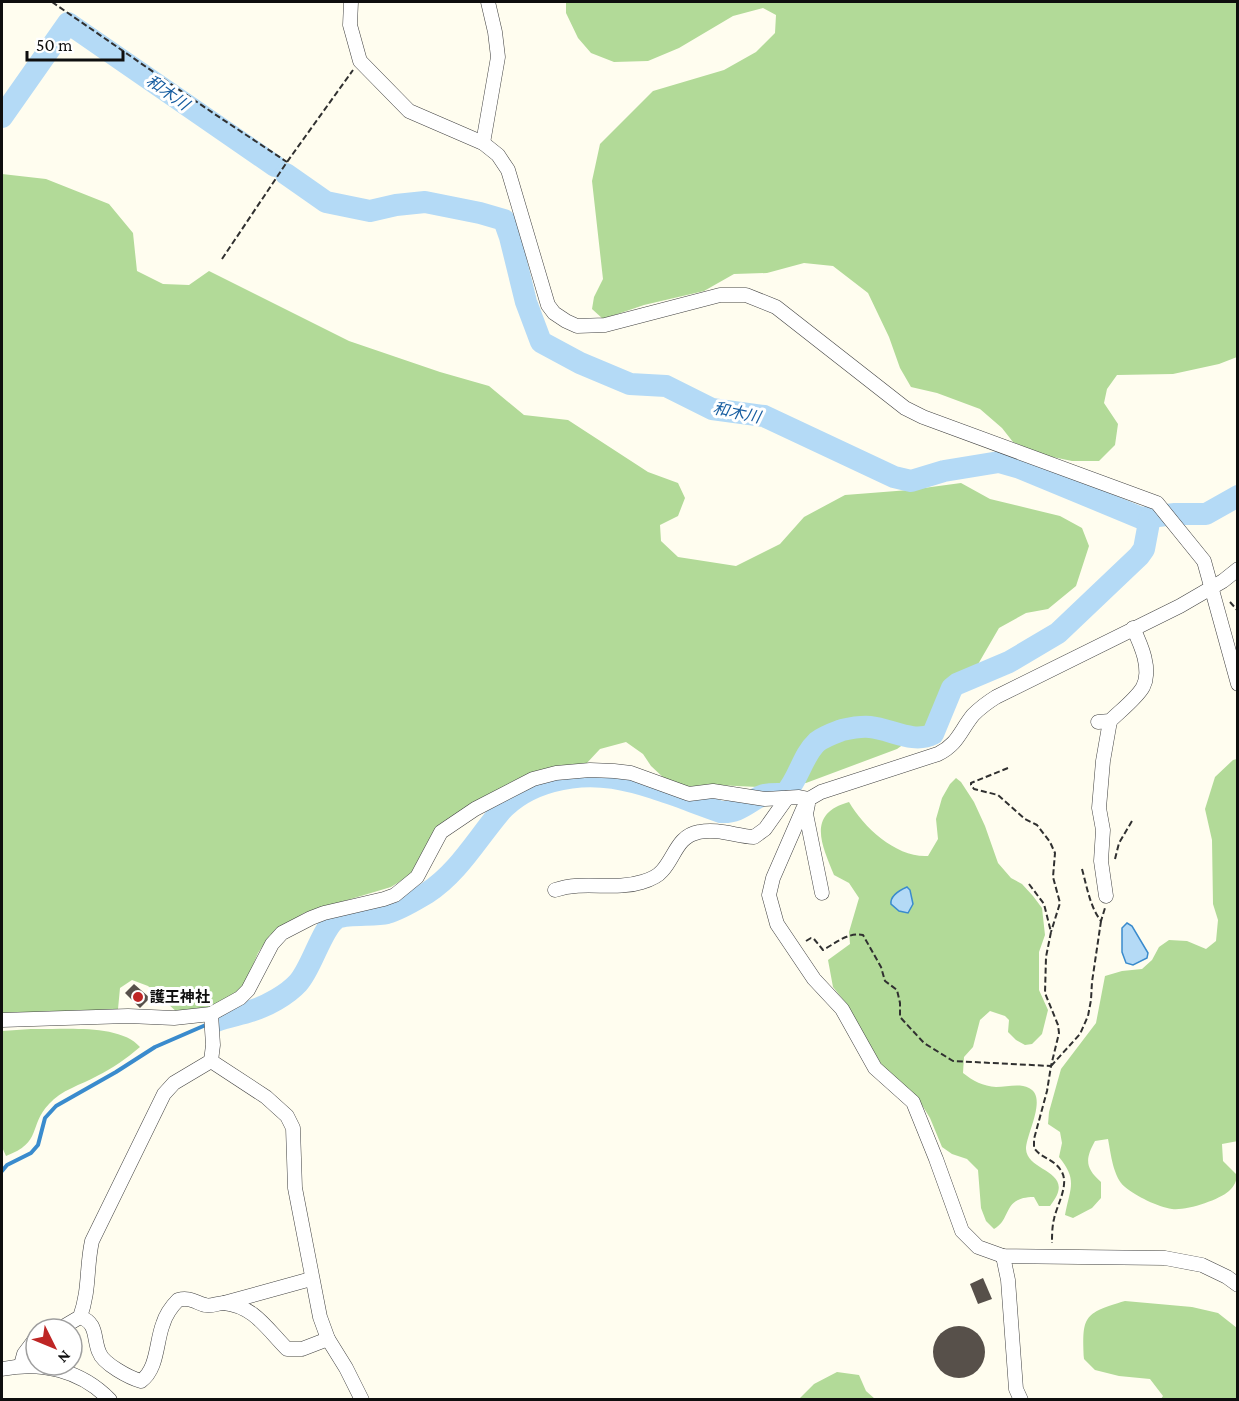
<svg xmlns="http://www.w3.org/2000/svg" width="1239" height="1401" font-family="'Crimson Pro','Noto Sans JP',serif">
<rect width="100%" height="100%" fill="#fffdef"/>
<g fill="#b2da98">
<polygon points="566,2 1237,2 1237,357 1219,364 1173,374 1117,375 1107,389 1104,403 1118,424 1115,445 1099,461 1072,461 1043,455 1013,442 1002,428 980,409 937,393 911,387 900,368 889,337 868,293 833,266 804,263 767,273 734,274 704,291 644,305 603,319 592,309 594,297 603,279 592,181 600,144 653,91 724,70 756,52 775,33 776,15 763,8 733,16 679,48 648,61 614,62 591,53 578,38 566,13"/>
<polygon points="2,174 46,179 109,204 133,233 137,271 163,284 189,285 209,271 349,341 440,372 489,386 524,415 568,420 648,472 678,483 685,498 678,516 660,525 661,541 678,557 736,566 780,544 804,517 845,495 909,490 961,483 990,499 1060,516 1082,528 1089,546 1076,586 1048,609 1026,613 999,628 977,666 929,726 897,749 806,783 758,787 716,785 686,787 666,780 651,766 643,754 626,742 600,749 585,765 532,773 484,797 432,834 410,875 391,887 304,913 270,935 258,953 245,984 231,997 206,1009 178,1013 148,986 132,980 120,988 118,1009 63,1014 2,1014"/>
<path d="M 1237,759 L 1238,1141 L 1222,1144 L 1223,1161 L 1237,1175 C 1237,1180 1234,1187 1229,1191 C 1219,1200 1186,1211 1172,1209 C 1158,1207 1136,1196 1125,1187 C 1113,1177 1111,1154 1108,1139 L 1095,1141 C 1085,1159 1085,1168 1101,1182 L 1101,1198 L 1092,1208 L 1073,1218 L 1065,1215 C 1070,1188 1078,1180 1059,1157 L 1062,1143 L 1060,1132 L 1048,1124 L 1049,1112 L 1061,1069 L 1096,1023 L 1105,976 L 1122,971 L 1142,969 L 1152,960 L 1159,947 L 1169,940 L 1187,941 L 1206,949 L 1216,941 L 1218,920 L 1213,904 L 1212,840 L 1205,809 L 1215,777 L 1233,760 Z"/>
<path d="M 956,778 L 961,782 L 974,802 L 985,826 L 998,863 L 1011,878 L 1022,884 L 1033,896 L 1042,908 L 1045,935 L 1039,952 L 1039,990 L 1048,1010 L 1042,1034 L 1032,1044 L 1025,1045 L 1016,1040 L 1008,1032 L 1009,1020 L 1005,1016 L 990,1011 L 980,1020 L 973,1047 L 964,1057 L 963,1073 C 973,1081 983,1086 996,1087 C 1007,1087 1019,1083 1029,1088 C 1048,1097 1026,1134 1026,1149 C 1027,1173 1079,1170 1050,1206 L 1039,1206 L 1034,1197 C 1002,1197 1012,1219 994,1229 L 986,1221 L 981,1208 L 978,1170 L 967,1159 L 952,1154 L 942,1147 L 930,1118 L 922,1105 L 911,1097 L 883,1067 L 845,1002 L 833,987 L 828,960 L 850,944 L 849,932 L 859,898 L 849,883 L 834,875 C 822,845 806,814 849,802 C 864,828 897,858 928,856 L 938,839 L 936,819 L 942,798 L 950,784 Z"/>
<path d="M 31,1029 C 61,1030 119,1023 140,1047 C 126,1059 113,1068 97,1076 C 81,1085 61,1090 49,1104 C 28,1126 43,1142 6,1156 L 2,1147 L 2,1031 Z"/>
<path d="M 1125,1301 L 1192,1307 L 1218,1313 L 1237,1328 L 1237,1399 L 1161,1399 L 1163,1396 L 1150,1379 L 1119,1376 L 1095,1370 L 1084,1359 C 1082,1317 1083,1313 1125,1301 Z"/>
<polygon points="837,1372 859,1375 866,1391 875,1399 799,1399 814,1384"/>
</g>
<g fill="#b4daf6" stroke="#3a8bcd" stroke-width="1.5">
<path d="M 907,887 L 910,890 L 913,904 L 908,913 L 899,911 L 891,904 C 890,896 900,890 907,887 Z"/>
<polygon points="1127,923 1132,926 1148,953 1147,958 1133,965 1126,963 1122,952 1122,928"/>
</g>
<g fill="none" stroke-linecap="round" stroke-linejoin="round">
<polyline stroke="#3a8bcd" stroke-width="4" points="2,1171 7,1165 31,1153 38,1145 45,1118 56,1106 116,1072 155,1047 208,1024"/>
<g stroke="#b4daf6" stroke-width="22">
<polyline points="2,117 68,23 275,166"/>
<polyline points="286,174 326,202 370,211 396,205 425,202 480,213 504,220 510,237 526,302 541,342 580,363 630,384 666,386 712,409 764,416 894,477 911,481 944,471 999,462 1020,468 1141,518 1175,514 1206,514 1238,496"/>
<path d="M 216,1021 C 228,1016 240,1015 251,1011 C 267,1006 287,995 298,983 C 312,968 322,927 337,918 C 347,913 375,916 387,913 C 401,909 415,900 427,893 C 458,873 477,839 500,812 C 527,782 574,772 613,778 C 650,784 686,800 721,812 C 739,813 747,803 761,796 C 768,793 778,794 785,794 C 799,779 802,756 817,742 C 823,737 834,733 842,730 C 851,728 860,726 870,727 C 891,729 913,744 933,734 L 952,688 L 957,684 L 1009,662 L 1058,633 L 1139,556 L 1144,549 L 1150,517"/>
</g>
</g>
<g fill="#57504a">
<polygon points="134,984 150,998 140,1008 125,993"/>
<polygon points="983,1278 992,1299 978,1304 970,1284"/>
<circle cx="959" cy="1352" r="26"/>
</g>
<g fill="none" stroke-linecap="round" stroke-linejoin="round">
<defs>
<g id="minor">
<polyline points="351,2 350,25 360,61 409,111 483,143 498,155 508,170 548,305 554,313 566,321 577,326 605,325 720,295 746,295 776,307 905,408 923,417 1157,503 1204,561 1238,684"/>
<polyline points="483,143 498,57 495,32 488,2"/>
<path d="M 1238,569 L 1223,581 L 1180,606 L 996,697 C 988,702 980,708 973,715 C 960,731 958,744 938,754 L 821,792 L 809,799 L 803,809 L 773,878 L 769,895 L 777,924 L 814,979 L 842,1009 L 875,1068 L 913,1102 L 936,1159 L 962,1231 L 978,1247 L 1003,1256 L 1165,1258 L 1202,1265 L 1227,1277 L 1238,1285"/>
<path d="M 1098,722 L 1110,721 C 1119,712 1137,698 1143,687 C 1152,669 1141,645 1133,628"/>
<polyline points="808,804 806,814 822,893"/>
<path d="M 555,890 C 585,880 614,891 642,882 C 649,880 657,877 662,871 C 675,857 677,836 699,832 C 718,828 736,836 754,837 L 765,829 L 787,798"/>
<polyline points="1106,896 1101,861 1103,830 1099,808 1103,761 1110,721"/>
<polyline points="211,1014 213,1045 211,1061 266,1097 287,1116 293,1128 295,1188 320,1317 328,1339 346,1368 362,1400"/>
<polyline points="2,1020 128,1016 174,1018 211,1014 240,998 248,990 272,944 282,933 311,918 324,913 384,899 395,895 417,877 441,832 475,809 533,779 556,773 590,770 614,771 631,773 689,794 713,791 765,799 799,797 809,799"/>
<polyline points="1003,1256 1008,1280 1016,1389 1021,1400"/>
<polyline points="224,1303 311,1279"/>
<path d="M 80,1317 C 98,1323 93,1338 99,1352 C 103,1364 130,1378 141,1381 C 158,1369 156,1341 163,1324 C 166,1314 171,1307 178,1300 C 189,1297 195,1302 205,1305 C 211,1307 217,1303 224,1303 C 254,1306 267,1329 287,1349 L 302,1349 L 328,1339"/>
<path d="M 53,1329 L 63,1327 L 80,1317 C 90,1289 86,1268 92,1241 L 164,1094 L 174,1083 L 211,1061"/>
<polyline points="21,1365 24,1354 36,1338"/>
<path d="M 2,1369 C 41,1361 81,1370 110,1400"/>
</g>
</defs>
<use href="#minor" stroke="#414141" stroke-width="15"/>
<g stroke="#303030" stroke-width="2" stroke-dasharray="6 3" stroke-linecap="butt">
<polyline points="52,2 213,113 287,162"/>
<polyline points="222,259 287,162 353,70"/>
<polyline points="1230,602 1238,611"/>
<polyline points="1008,768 971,783 971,785 974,789 998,795 1025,819 1037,825 1050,842 1055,853 1053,877 1060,903 1051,932"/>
<polyline points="1115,859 1119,843 1132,821"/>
<path d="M 1082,869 C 1087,887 1090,907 1101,921 L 1105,908"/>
<polyline points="1029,884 1044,904 1051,932 1046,957 1045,993 1058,1025 1059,1033 1051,1066"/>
<path d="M 806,941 L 811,938 L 814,939 L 823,950 C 836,943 848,932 863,935 L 881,967 L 885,981 L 897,990 L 900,1003 L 900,1017 L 924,1043 L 953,1061 L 1051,1066 L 1047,1091 L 1034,1139 L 1034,1148 C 1042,1159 1052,1158 1060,1169 C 1071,1183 1057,1204 1054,1219 C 1052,1227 1052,1236 1052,1243"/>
<polyline points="1051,1066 1080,1034 1088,1016 1091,1000 1092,982 1101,921"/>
</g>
<use href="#minor" stroke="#fff" stroke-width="14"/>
</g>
<circle fill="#be2625" stroke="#fff" stroke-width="2" cx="138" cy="997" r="6"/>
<g text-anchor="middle" stroke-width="6" stroke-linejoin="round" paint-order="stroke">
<g font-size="15" font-weight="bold" fill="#0e0e0e" stroke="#fff" text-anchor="start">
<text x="150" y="1002">護王神社</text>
</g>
<g font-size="16" font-style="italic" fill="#175da0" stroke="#fff">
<text transform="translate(168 92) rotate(35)" y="6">和木川</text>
<text transform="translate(737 412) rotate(12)" y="6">和木川</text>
</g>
</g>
<rect width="1239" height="1401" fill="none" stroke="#0e0e0e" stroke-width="6"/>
<g transform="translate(54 1347) rotate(133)"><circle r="28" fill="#ffffff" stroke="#9f9f9f" stroke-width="1.5"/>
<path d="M0-4.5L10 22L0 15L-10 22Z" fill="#be2625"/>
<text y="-9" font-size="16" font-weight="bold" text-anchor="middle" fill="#0e0e0e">N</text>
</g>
<path d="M27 51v9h96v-9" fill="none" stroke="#0e0e0e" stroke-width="3"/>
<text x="36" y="51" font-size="18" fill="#0e0e0e" stroke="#ffffff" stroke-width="4.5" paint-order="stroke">50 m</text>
</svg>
